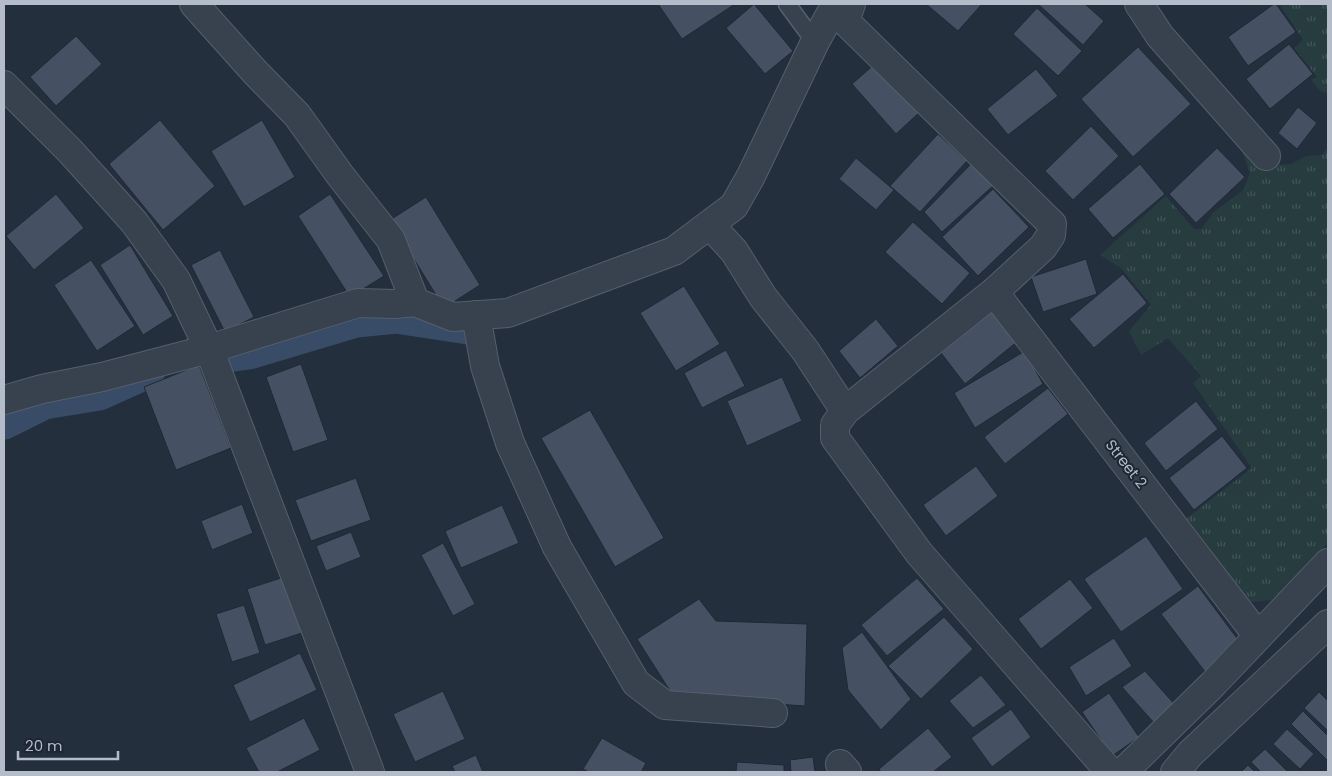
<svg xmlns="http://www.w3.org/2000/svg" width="1332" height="776" font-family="Poppins,sans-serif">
<defs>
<pattern id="grass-tufts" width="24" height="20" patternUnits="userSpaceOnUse" patternTransform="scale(1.25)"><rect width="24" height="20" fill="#263c3f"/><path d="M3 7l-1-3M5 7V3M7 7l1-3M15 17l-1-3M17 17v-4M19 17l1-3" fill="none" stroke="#435659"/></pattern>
</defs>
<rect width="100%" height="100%" fill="#242f3e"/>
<g fill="url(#grass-tufts)">
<polygon points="1279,4 1328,4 1328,94 1319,90 1311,80 1317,77 1294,48 1303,39"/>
<polygon points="1328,147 1328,543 1271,600 1251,602 1187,518 1252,468 1193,383 1201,376 1168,338 1141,355 1129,331 1151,305 1121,268 1100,255 1166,196 1194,229 1201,229 1214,212 1243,190 1250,173 1241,149 1256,151 1277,165 1291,164 1306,156 1322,155"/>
</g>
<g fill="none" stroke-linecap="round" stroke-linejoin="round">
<g stroke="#394c67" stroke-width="35">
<polyline points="219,356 249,352 356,320 396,316 468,327"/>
<polyline points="4,422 44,402 99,393 148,371"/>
</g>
</g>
<g fill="#455162" stroke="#1f2835">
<polygon points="658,4 735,4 682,39"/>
<polygon points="754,4 793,51 765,74 726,28"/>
<polygon points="926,4 982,4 958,31"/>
<polygon points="1038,4 1085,4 1104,21 1083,45"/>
<polygon points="1274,4 1276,4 1296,32 1248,66 1228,37"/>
<polygon points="1037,8 1082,51 1058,76 1013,34"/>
<polygon points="76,36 102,64 56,106 30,77"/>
<polygon points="1289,44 1313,74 1270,109 1246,79"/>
<polygon points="1138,47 1191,104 1133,157 1081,99"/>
<polygon points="877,62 921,111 896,134 852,84"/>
<polygon points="1036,69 1058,96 1008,135 987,109"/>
<polygon points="1298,107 1317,123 1297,149 1278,133"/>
<polygon points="160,120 215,186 163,230 109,164"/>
<polygon points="262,120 295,177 244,207 211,151"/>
<polygon points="1091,126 1119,156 1073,200 1045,171"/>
<polygon points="938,134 967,161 920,212 890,186"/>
<polygon points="1217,148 1245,177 1196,223 1169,194"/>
<polygon points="856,158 894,190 876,210 839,179"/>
<polygon points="971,164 994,185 942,232 924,212"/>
<polygon points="1140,164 1165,194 1113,238 1088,209"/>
<polygon points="993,189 1029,227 978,276 942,237"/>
<polygon points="56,194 84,228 34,270 6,236"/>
<polygon points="330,194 384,276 350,297 298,216"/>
<polygon points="426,197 480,285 444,308 390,220"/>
<polygon points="913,222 970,273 942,304 885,252"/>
<polygon points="130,245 173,316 143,335 100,265"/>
<polygon points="220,250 254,317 225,332 191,265"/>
<polygon points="1086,259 1097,294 1043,312 1031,277"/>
<polygon points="91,260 135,326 97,351 54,285"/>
<polygon points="1123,274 1147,303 1094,348 1069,319"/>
<polygon points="684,286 720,344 676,371 640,313"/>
<polygon points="993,311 1018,341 965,384 941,353"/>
<polygon points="876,319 898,346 860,378 839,351"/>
<polygon points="726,350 745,386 702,408 684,373"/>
<polygon points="1025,351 1043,384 975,428 954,393"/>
<polygon points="301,364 328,440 293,452 266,377"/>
<polygon points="199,365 231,448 176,470 144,387"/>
<polygon points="782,377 802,421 747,446 727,401"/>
<polygon points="1048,388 1068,414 1005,464 984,437"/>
<polygon points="1196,401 1218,429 1166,471 1144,443"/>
<polygon points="590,410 664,538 615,567 541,438"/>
<polygon points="1222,436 1247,468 1194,510 1169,478"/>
<polygon points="976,466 998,496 946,536 923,505"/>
<polygon points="356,478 371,520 311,541 295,500"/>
<polygon points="242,504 253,533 212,550 201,521"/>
<polygon points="502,505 519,543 461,568 445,531"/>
<polygon points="351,532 361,557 326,571 316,546"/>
<polygon points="1146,536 1183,589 1121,632 1084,579"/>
<polygon points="443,543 475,604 453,616 421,555"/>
<polygon points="284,577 302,633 265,645 247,589"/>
<polygon points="917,578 944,609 887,656 861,625"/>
<polygon points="1070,579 1093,608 1041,649 1018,619"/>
<polygon points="1198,586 1242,645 1206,673 1161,614"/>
<polygon points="699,599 716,621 807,624 805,706 674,697 637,639"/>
<polygon points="244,605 260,653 232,662 216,614"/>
<polygon points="944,617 973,649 921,699 888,666"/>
<polygon points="862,632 911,699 881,730 848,690 842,648"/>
<polygon points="1114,638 1132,666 1086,696 1069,667"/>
<polygon points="300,653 317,690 250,722 233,685"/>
<polygon points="1145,671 1176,706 1155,724 1122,687"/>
<polygon points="981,675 1006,705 973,728 949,701"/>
<polygon points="443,691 465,739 415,762 393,714"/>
<polygon points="1319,692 1328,701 1328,731 1304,708"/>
<polygon points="1109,693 1139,737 1112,756 1082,712"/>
<polygon points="1011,709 1031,737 992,767 971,738"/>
<polygon points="1303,711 1328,736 1328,761 1291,724"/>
<polygon points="304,718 320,750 277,772 259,772 246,748"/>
<polygon points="928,728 952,757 933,772 881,772 879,769"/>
<polygon points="1287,729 1314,754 1300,769 1273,744"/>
<polygon points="602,738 646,763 641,772 589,772 583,769"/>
<polygon points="1265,749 1288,772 1261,772 1251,762"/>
<polygon points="476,755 483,772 455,772 452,766"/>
<polygon points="813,757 815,772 791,772 790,760"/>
<polygon points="737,762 784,765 784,772 736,772"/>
<polygon points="1248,765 1255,772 1241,772"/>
</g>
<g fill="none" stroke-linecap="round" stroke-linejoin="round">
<defs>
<polyline id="service" points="787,4 815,42"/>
<g id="minor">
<polyline points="194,4 255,72 297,115 340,175 391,240 415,302"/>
<polyline points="851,4 845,21 1052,224 1051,235 1043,247 994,292 845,411 835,425 835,438 919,553 1110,772"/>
<polyline points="1139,4 1160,36 1266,156"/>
<polyline points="4,85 70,151 134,222 176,280 209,349 370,772"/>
<polyline points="710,225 734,251 763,297 805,350 845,411"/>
<polyline points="994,292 1258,636"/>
<polyline points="476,315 485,366 510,443 557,547 636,683 665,705 773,713"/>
<polyline points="4,400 42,389 102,377 209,349 358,303 395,304 415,302 453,317 508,313 674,251 734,206 751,176 815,42 836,4"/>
<polyline points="840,764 847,772"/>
<polyline points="1123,772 1212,685 1328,563"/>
<polyline points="1175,772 1190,754 1328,624"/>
</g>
</defs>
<use href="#service" stroke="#565f6c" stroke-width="19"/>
<use href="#minor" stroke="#565f6c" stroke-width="30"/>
<use href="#service" stroke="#38414e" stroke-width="16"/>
<use href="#minor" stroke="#38414e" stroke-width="28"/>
</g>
<g text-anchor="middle" stroke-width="4" stroke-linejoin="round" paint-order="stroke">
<g font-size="15" fill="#b4bcc9" stroke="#1d2633">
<text transform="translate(1126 464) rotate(52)" y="5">Street 2</text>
</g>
</g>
<rect width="1332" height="776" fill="none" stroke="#b4bcc9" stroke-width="10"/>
<path d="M18 751v8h100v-8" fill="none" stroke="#b4bcc9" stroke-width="2.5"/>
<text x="25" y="751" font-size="15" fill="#b4bcc9" stroke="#1d2633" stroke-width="4" paint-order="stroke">20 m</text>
</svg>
